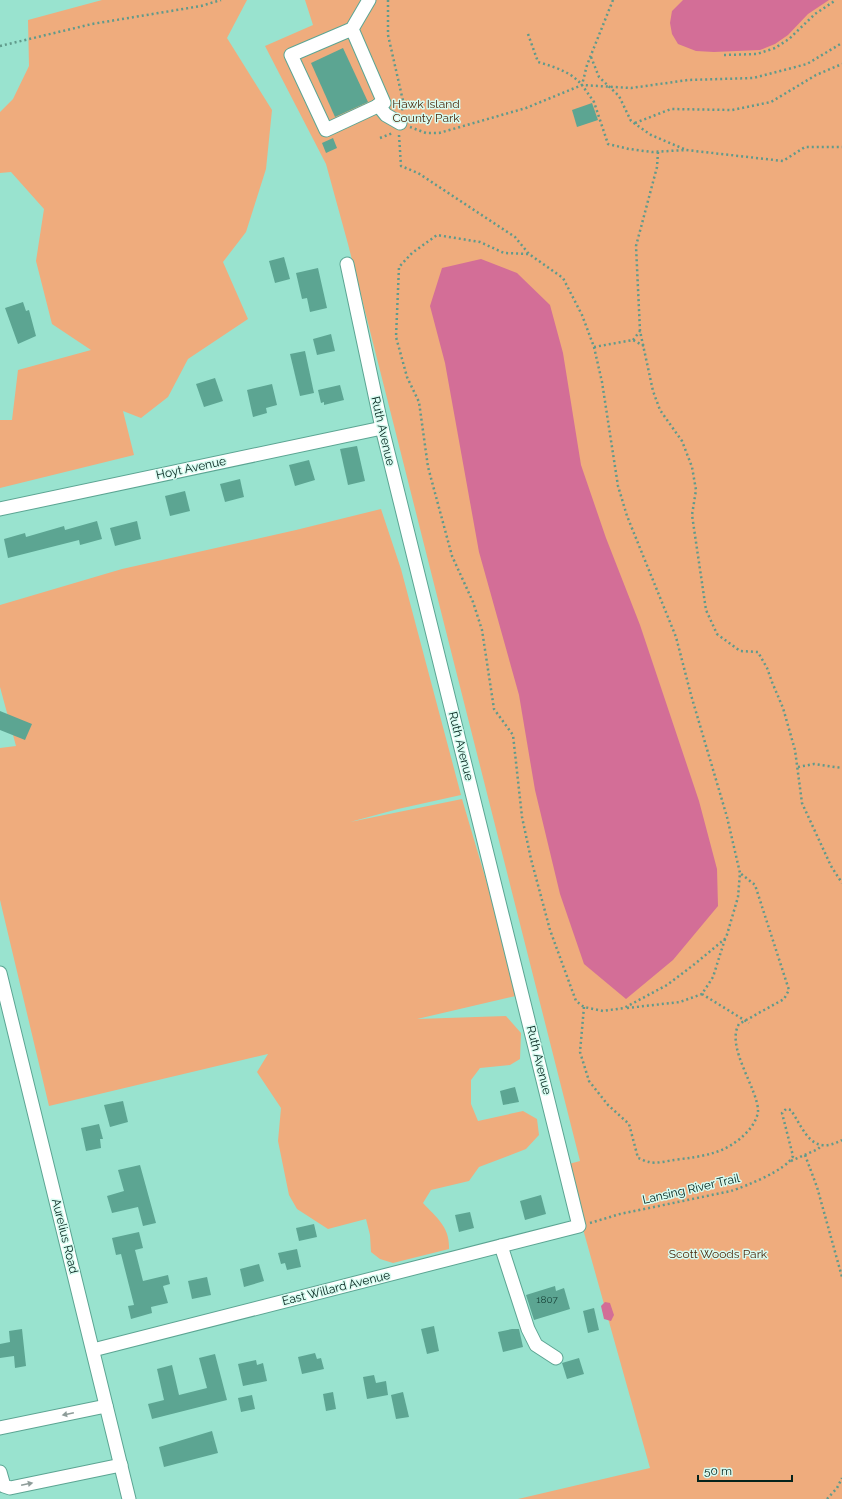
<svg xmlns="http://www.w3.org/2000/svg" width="842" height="1499" font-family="Raleway,sans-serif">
<rect width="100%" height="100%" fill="#99e3cf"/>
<g fill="#efac7d">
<polygon points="102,0 247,0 227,38 272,110 266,169 246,232 223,262 248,319 188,359 168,397 141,418 123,411 134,455 0,488 0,420 12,420 18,370 91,350 52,324 36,261 44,209 11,172 0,173 0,112 13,99 29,66 28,20"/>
<polygon points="305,0 842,0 842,1499 518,1499 650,1468 565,1165 580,1161 348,244 326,164 265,46 313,25"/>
<path d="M 381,509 L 401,569 L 461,795 L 398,809 L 350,822 L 462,799 L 520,995 L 417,1019 L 506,1016 L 521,1033 L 520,1059 L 510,1065 L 480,1068 L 471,1080 L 471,1104 L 478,1121 L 523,1111 L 537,1119 L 539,1135 L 526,1149 L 479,1167 L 469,1181 L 431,1190 L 423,1203 C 437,1218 450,1227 449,1249 L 393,1263 L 380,1259 L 371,1252 L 370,1235 L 366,1219 L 328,1229 L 297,1209 L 289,1195 L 278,1141 L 281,1108 L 257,1072 L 268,1054 L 49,1106 L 0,900 L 0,748 L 16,746 L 0,687 L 0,605 L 122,569 L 296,530 Z"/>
</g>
<g fill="#d36e97">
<polygon points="683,0 829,0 808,14 788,35 775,44 760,50 714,52 696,51 678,44 672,34 670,23 672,11"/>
<polygon points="481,259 517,273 550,305 563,353 581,465 606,538 640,625 699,801 717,869 718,906 673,960 626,999 584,964 560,894 535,790 519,695 479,552 445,363 430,306 442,268"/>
<polygon points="605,1302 610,1303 614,1315 611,1321 604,1319 601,1306"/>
</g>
<g fill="#5ca592">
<polygon points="343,48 368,102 335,117 311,63"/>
<polygon points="592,103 598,120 577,127 572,110"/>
<polygon points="333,138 337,148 326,153 322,143"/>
<polygon points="284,257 290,279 275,283 269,261"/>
<polygon points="318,268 327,308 310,312 307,298 302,299 296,273"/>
<polygon points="23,302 26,311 29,310 36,336 18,344 5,308"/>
<polygon points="331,334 335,351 317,355 313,339"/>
<polygon points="305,351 314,393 300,396 290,354"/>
<polygon points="215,378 223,401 204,407 196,384"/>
<polygon points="272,384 277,405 266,408 267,413 253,417 247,390"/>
<polygon points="340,385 344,400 324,405 324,402 321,403 318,390"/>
<polygon points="357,446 365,481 348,485 340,449"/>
<polygon points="309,460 315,480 295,486 289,465"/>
<polygon points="240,479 244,497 225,502 220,484"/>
<polygon points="185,491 190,511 170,516 165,496"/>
<polygon points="97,521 102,539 80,545 79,540 8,558 4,539 25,533 26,537 64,526 65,530"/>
<polygon points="137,521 141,539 115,546 110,528"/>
<polygon points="0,711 32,724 25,740 0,730"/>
<polygon points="515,1087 519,1102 503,1105 500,1091"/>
<polygon points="123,1101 128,1122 110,1127 104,1105"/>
<polygon points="99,1124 103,1139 100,1139 101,1148 86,1151 81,1128"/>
<polygon points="140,1165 156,1223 143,1226 138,1207 112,1213 107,1196 124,1191 118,1170"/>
<polygon points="541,1195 546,1214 525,1220 520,1201"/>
<polygon points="470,1212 474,1228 459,1232 455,1215"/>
<polygon points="314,1224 317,1237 299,1241 296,1228"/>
<polygon points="139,1232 143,1248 135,1250 143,1281 168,1275 170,1284 163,1286 168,1303 151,1307 152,1313 131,1319 128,1306 134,1305 121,1254 116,1255 112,1238"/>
<polygon points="297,1249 301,1267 287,1270 285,1263 281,1264 278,1253"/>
<polygon points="259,1264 264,1281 244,1287 240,1269"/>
<polygon points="207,1277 211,1295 192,1299 188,1281"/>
<polygon points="555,1286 556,1291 564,1288 570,1309 534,1320 526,1295"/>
<polygon points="594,1308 599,1330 588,1333 583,1311"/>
<polygon points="434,1326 439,1351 427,1354 421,1329"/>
<polygon points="22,1329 26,1366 15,1368 14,1356 0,1358 0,1344 10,1342 9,1331"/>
<polygon points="512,1329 519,1329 523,1347 503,1352 498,1332"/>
<polygon points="315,1353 317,1359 321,1358 324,1369 302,1374 298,1357"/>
<polygon points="215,1354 227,1400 152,1419 148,1404 164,1400 157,1369 172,1365 179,1395 207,1388 199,1358"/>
<polygon points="579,1358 584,1374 567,1379 562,1363"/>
<polygon points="256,1360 257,1365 263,1363 267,1381 243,1386 238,1364"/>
<polygon points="374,1375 376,1383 386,1381 388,1395 367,1399 363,1377"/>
<polygon points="333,1392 336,1409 326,1411 323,1394"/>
<polygon points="403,1392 409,1417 396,1419 391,1395"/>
<polygon points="252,1395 255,1409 241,1412 238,1398"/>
<polygon points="212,1431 218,1453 164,1467 159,1447"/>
</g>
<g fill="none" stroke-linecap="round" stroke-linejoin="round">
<defs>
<g id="minor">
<polyline points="352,29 384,103 326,130 291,55 352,29 369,0"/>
<polyline points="378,105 386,115 400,123"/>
<polyline points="0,509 382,428"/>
<polyline points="0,973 129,1499"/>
<polyline points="501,1246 528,1329 536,1345 556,1358"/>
<polyline points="93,1350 579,1226 382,428 347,264"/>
<polyline points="0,1428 106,1406"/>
<polyline points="0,1472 4,1486 10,1488 121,1465"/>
</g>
</defs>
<use href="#minor" stroke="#5ca593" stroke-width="15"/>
<g stroke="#609a8b" stroke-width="2.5" stroke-dasharray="2 3" stroke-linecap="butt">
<polyline points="388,0 388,35 403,101 402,111"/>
<polyline points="613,0 587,65 582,85 594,102 608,144 629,149 652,152 686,150 783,161 805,147 842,147"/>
<path d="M 528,34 L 538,62 C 554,67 570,71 582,85"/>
<polyline points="0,46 92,24 201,6 221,0"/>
<polyline points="724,55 757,54 775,48 789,39 815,14 836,0"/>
<polyline points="591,57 599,77 619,96 631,121 651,135 684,149"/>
<polyline points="635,123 671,109 732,110 771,102 816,75 842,64"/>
<polyline points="410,127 426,133 439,133 526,108 582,85 631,88 688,80 753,78 807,64 842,43"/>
<polyline points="399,135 401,166 418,173 515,237 529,254 563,278 582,315 594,347 602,382 618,486 627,516 676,637 691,695 727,817 740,873 738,897 726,938 696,963 667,985 624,1008 603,1011 584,1007 576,1001 550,930 531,859 522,817 513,735 494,709 482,630 473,602 452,556 428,467 419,402 407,377 396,337 399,267 412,253 437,235 480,242 504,253 529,254"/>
<polyline points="380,138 393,133"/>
<polyline points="658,152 657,167 636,246 640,331 653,391 660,410 682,441 692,467 696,490 692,515 706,610 717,634 740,651 758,652 767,668 772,682 783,708 795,750 802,803 831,866 842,883"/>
<polyline points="633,340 640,331"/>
<polyline points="594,347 633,340 644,346"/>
<polyline points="798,767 814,764 842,768"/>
<polyline points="725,939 713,977 702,994 749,1023"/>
<path d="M 584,1007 L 580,1052 L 589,1081 L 608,1105 L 629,1124 L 638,1158 C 642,1159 646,1162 649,1162 C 656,1164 667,1161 674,1160 C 704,1156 727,1154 748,1131 C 753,1126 757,1118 758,1112 C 759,1090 725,1047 739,1024 L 784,999 L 789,990 L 755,885 L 740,873"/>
<polyline points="627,1008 680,1002 702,994"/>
<polyline points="805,1155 817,1187 842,1277"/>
<polyline points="791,1161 818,1149 821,1146"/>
<path d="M 590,1223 L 620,1214 L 731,1191 C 746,1186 787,1170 793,1156 L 782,1113 L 786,1109 L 791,1110 C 805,1132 812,1156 842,1140"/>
<polyline points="827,1499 837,1488 842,1478"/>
</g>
<use href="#minor" stroke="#fff" stroke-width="13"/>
</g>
<defs><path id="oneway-solid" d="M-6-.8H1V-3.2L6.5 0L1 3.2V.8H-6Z"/></defs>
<g fill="#8e9c99">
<use href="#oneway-solid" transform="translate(68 1414) rotate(168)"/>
<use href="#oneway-solid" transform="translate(27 1484) rotate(-12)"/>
</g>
<g text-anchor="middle" stroke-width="3" stroke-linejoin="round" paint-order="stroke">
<g font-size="10" fill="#1a443a">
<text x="547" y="1303">1807</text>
</g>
<g font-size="12" fill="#4d290d" stroke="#d8fcf1">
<text x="426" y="108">Hawk Island<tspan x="426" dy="14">County Park</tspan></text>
<text x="718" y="1258">Scott Woods Park</text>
</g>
<g font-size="12" fill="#04231c" stroke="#d8fcf1">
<text transform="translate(383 431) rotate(77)" y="4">Ruth Avenue</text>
<text transform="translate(191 468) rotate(-12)" y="4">Hoyt Avenue</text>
<text transform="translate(461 746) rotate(76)" y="4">Ruth Avenue</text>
<text transform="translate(539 1060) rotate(76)" y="4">Ruth Avenue</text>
<text transform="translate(691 1189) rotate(-13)" y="4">Lansing River Trail</text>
<text transform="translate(65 1236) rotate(76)" y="4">Aurelius Road</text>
<text transform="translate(336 1288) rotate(-14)" y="4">East Willard Avenue</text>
</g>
</g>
<path d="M698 1475v6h94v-6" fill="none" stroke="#04231c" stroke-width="2"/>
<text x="704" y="1475" font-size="12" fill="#04231c" stroke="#d8fcf1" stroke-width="3" paint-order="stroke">50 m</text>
</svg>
